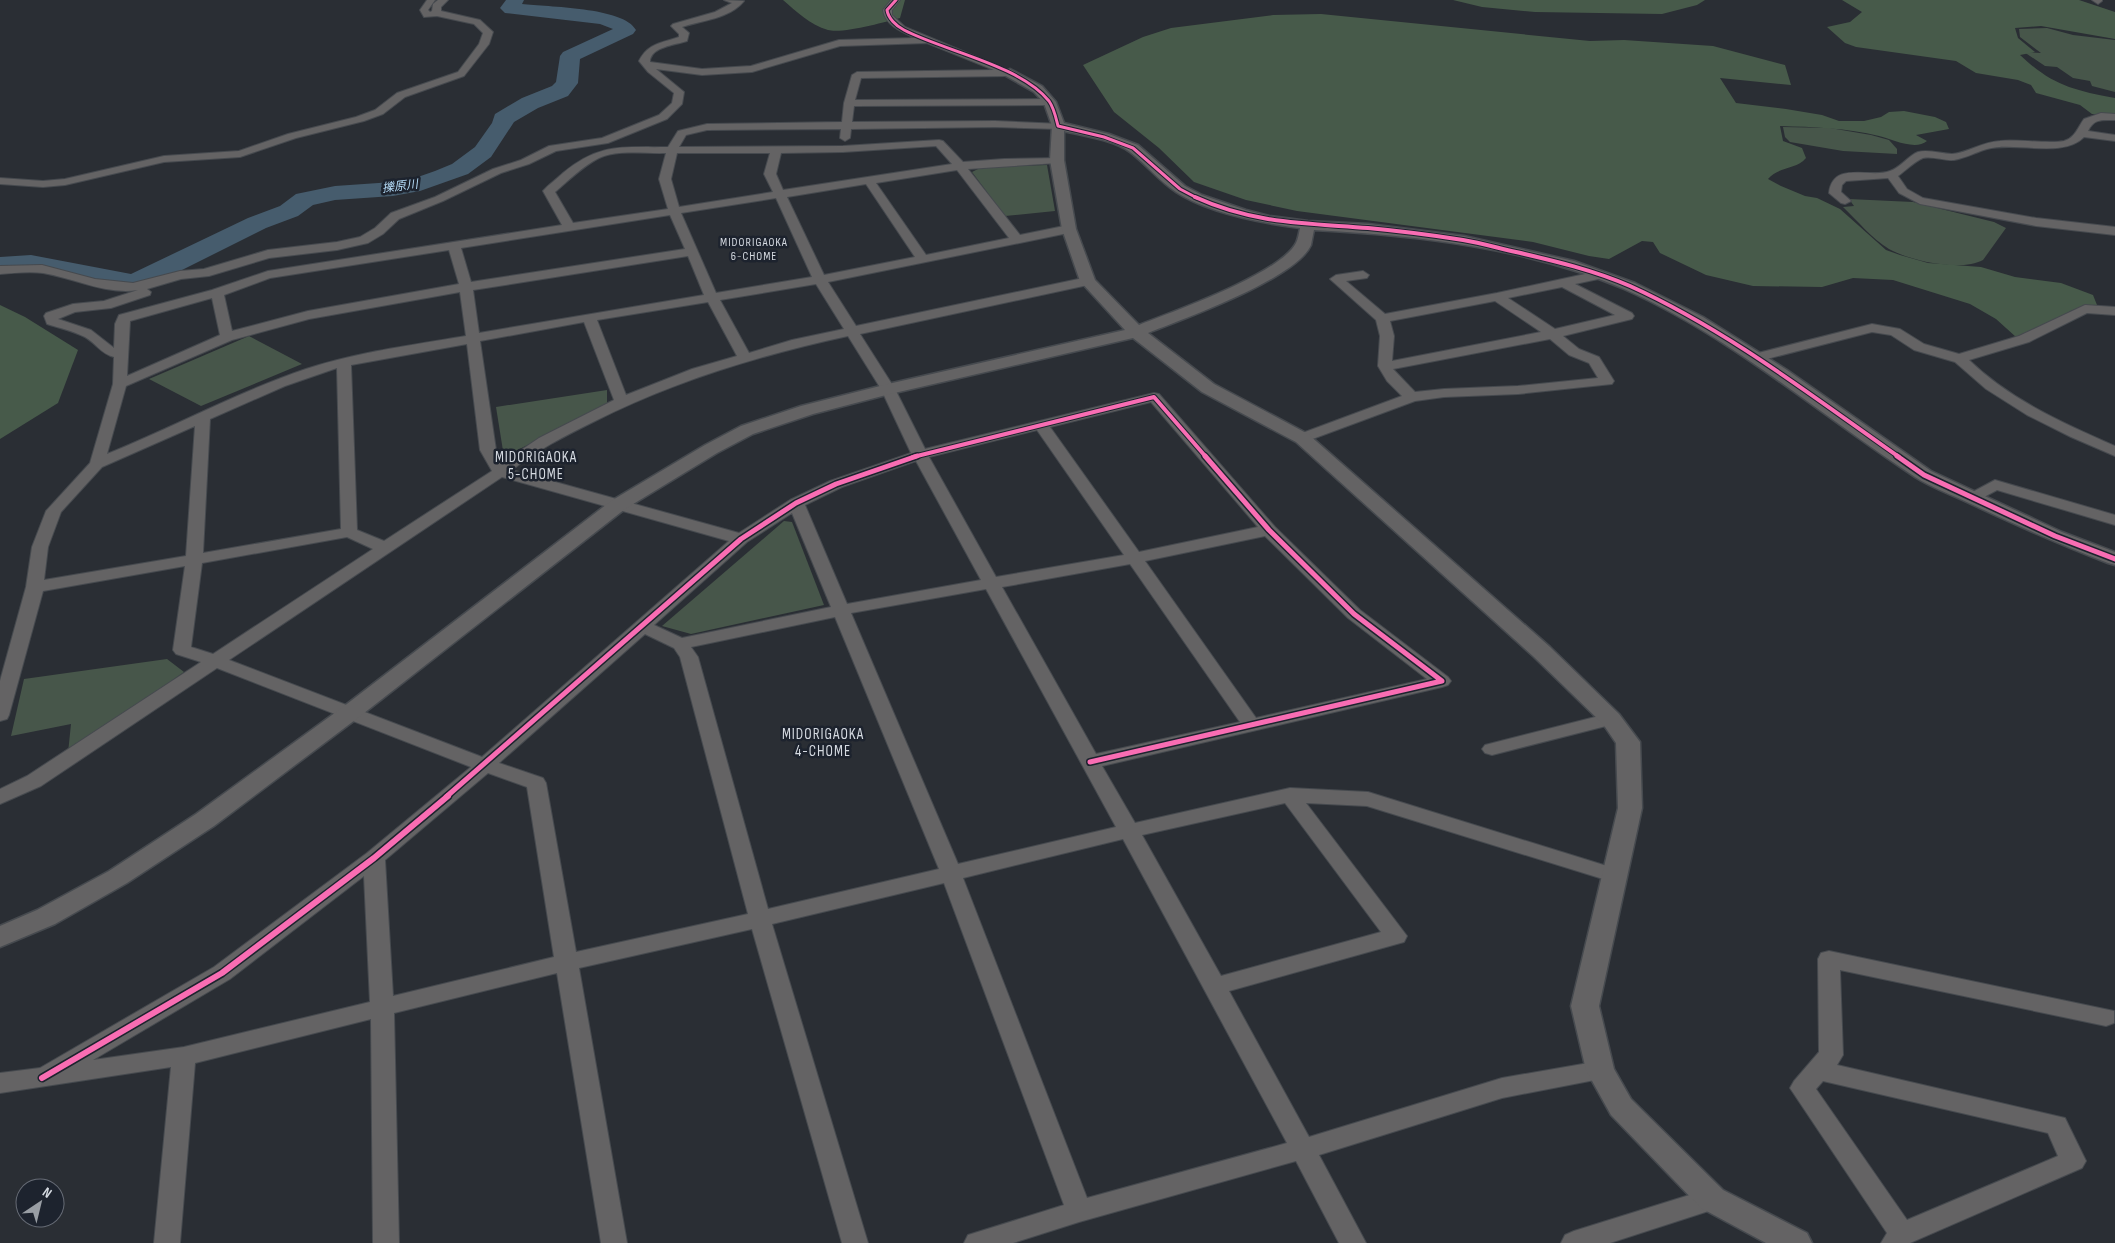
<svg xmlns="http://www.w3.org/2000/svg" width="2115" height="1243" font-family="'Sofia Sans Condensed','Noto Sans JP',sans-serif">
<rect width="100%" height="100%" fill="#2a2e34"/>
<g fill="#47564a">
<polygon points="2047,28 2073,35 2115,40 2115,92 2092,86 2090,81 2073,78 2057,67 2045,66 2024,52 2041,53 2020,37 2019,29"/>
<polygon points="1783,127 1830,128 1871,135 1889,140 1897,149 1897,154 1843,151 1790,142 1785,137"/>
<polygon points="1047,165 1055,211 1005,216 972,172 982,167"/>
<path d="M 1849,199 L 1913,202 L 1994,222 L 2006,228 L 1983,260 C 1961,272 1910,261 1889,249 C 1872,239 1857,220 1843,207 L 1854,206 Z"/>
<polygon points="249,336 302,364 201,406 149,379"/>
<polygon points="607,390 607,404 504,457 496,407"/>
<polygon points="784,521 792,522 824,605 691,634 662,626"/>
<polygon points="167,659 184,672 68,753 71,724 11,736 24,679"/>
</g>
<g fill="#475a4a">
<path d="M 783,0 L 905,0 L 900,18 C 885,22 842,34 828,30 C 810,25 796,11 783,0 Z"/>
<polygon points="1453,0 1705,0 1697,5 1662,14 1535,12 1482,7"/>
<path d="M 1842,0 L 2079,0 L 2115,12 L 2115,39 L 2041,26 L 2015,28 L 2018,38 L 2035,52 L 2020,55 C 2052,85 2072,90 2115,98 L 2115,115 L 2092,114 L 2080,105 L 2036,93 L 2031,85 L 2018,80 L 1976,73 L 1956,61 L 1856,47 L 1845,43 L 1827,27 L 1850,22 L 1862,12 Z"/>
<path d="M 1321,14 L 1590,41 L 1624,40 L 1713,46 L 1785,65 L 1791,85 L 1720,78 L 1736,103 L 1786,109 L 1822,115 L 1839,121 L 1864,121 L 1881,117 L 1889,112 L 1904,111 L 1935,117 L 1946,122 L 1949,129 L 1916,135 L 1927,141 C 1915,151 1892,139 1879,136 C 1847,128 1813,127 1780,126 L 1783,141 L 1802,148 L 1806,158 C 1796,170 1779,166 1768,179 L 1781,186 L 1805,196 L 1817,198 L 1840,209 L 1886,250 L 1900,255 L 1928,263 L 1981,267 L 2015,277 L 2061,283 L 2093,295 L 2097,305 C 2080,304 2071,311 2056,319 C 2043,325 2029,331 2016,337 L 1996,319 L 1970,304 L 1893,280 L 1853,278 L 1822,287 L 1753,286 L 1706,275 L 1660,253 L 1653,242 L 1642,241 L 1609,259 L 1589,256 L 1533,242 L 1297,211 L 1246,200 L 1194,182 L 1159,148 L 1114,112 L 1083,65 L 1143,37 L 1171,28 L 1273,15 Z"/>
<polygon points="0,305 25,317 78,350 58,403 0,439"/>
</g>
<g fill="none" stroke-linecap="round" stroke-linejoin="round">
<path fill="#465c6d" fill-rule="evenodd" d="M 506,0 L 524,0 L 522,4 C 547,7 624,7 636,30 L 633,34 L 580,59 L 578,83 L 568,96 L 538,108 L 514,122 L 491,157 L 468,174 L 420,191 L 393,196 L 335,200 L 313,205 L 298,216 L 266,228 L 148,287 C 121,293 98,283 73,278 C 48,272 25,271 0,273 L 0,257 L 31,255 L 131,274 L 248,218 L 280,206 L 296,194 L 335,186 L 393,182 L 415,178 L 435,171 L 452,164 L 475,147 L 492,123 L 495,114 L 522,98 L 552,86 L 556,82 L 560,56 L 563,52 L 613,29 L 600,24 L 505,13 L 500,8 Z"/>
<defs>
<g id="minor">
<polygon points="427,0 435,0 428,10 430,12 432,11 433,4 438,0 448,0 441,7 441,11 480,20 493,32 489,44 464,76 405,97 383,114 364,121 296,138 240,157 164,162 65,185 43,187 0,184 0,178 43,181 65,179 164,156 239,151 288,134 356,117 375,110 397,93 458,72 479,44 483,33 474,24 437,16 424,17 420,10"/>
<path d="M 724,0 L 744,1 C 729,19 703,20 682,27 L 689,33 L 687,41 C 675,45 650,47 650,62 L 702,69 L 751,66 L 839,40 L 915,38 C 902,32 885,25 883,10 L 891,0 L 900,0 L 892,10 L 892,15 L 905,27 L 1015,73 L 1010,76 L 861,78 L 855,100 L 1050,99 L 1055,102 L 1050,105 L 854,106 L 852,122 L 995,121 L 1062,124 L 1063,126 L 1062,128 L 1058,129 L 995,127 L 851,129 L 850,138 L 845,141 L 840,138 L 841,129 L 707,130 L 686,135 L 679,147 L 843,146 L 939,140 L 943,141 L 963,162 L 1004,159 L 1061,158 L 1063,160 L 1061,162 L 1057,163 L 968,169 L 1020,235 L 1069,225 L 1073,226 L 1075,229 L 1073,232 L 828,282 L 856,326 L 1088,277 L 1094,281 L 1088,285 L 860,334 L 895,389 L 925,449 L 1154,393 L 1159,394 L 1275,527 L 1360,610 L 1448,677 L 1451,681 L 1448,685 L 1442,687 L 1102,766 L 1135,823 L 1290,788 L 1368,792 L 1623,871 L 1627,876 L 1623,881 L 1616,883 L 1367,806 L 1306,803 L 1407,936 L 1404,942 L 1229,991 L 1309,1137 L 1502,1078 L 1600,1061 L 1608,1063 L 1612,1070 L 1608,1077 L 1600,1079 L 1502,1098 L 1319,1155 L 1366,1243 L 1339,1243 L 1296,1161 L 1079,1222 L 1013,1243 L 964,1243 L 968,1235 L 1064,1205 L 944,883 L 772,924 L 868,1243 L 842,1243 L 752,929 L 579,968 L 627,1243 L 601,1243 L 557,973 L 394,1013 L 399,1243 L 373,1243 L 371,1019 L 195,1063 L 180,1243 L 154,1243 L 171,1067 L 0,1093 L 0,1073 L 40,1068 L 214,967 L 367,853 L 471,767 L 217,668 L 41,786 L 0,804 L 0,789 L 27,776 L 201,662 L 176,654 L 173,650 L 185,566 L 43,591 L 9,715 L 7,719 L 0,721 L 0,681 L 26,587 L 32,547 L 46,511 L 90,463 L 113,384 L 114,357 C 101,354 96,343 85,337 C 73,331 60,328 47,324 L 44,316 L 46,313 L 73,304 L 104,301 L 138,290 C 105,295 74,278 43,273 C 29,271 14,273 0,274 L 0,266 L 42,265 L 95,279 L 133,283 L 180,271 L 204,269 L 268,250 L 337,242 L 360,237 L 375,228 L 391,213 L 435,197 L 493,169 L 521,160 L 549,146 L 602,138 L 659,115 L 672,103 L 674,93 L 648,72 L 639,61 C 648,43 662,43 679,37 L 679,34 L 671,26 L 673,24 L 715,12 L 732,3 ZM 927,43 L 994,70 L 857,72 L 852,75 L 844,103 L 842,122 L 707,124 L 678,131 L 668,147 C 623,148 601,142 563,173 C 557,179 549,184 543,191 L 562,225 L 268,271 L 212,290 L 119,315 L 115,324 L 114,348 L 91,330 L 58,319 L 75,312 L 111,308 L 150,295 L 151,292 L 147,289 L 181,279 L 209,276 L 269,258 L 337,250 L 368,243 L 383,234 L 399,219 L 443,201 L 501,173 L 529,164 L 556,151 L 608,143 L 667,119 L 682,104 L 684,92 L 656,69 L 702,75 L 752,72 L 840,46 ZM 936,146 L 952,164 L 783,190 L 776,174 L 781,153 L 843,152 ZM 666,153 L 659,179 L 668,209 L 573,223 L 555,192 C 569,180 583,166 599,158 C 619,149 645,154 666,153 ZM 677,153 L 770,153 L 764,174 L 773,192 L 679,207 L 671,179 ZM 957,170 L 1009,238 L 926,255 L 876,183 ZM 866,184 L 915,257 L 824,275 L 787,197 ZM 776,198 L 812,277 L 716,293 L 681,213 ZM 670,215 L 685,249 L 471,282 L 461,248 ZM 449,250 L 459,284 L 308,311 L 232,331 L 224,295 L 270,278 ZM 688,256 L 704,295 L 479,333 L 473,290 ZM 816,284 L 844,329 L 792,340 L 749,353 L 720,300 ZM 460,292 L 466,336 C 413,345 357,352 306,369 C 238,392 174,427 107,454 L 126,386 L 232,340 L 309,319 ZM 212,298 L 220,335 L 127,376 L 130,321 ZM 708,302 L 737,356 L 692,369 L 626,395 L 597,320 ZM 584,322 L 614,400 L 539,438 L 502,463 L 496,450 L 480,341 ZM 848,336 L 881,389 L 911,453 L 830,481 L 790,500 L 739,533 L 512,470 C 537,450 565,436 593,422 C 674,381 760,355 848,336 ZM 467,344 L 480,450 L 492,471 L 384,541 L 357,530 L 351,365 ZM 337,368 L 341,529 L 203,553 L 210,419 L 285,386 ZM 1151,402 L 1258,527 L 1139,552 L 1050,427 ZM 195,426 L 186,556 L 44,580 L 48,547 L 61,512 L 102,467 ZM 1037,430 L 1124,555 L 996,577 L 929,457 ZM 916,461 L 981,580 L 847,604 L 805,505 L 842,487 ZM 502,477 L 729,541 L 482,757 L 229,660 ZM 792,513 L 831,607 L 682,638 L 654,625 L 747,542 ZM 1265,536 L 1348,618 L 1427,679 L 1256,718 L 1145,561 ZM 347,537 L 373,549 L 213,654 L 191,647 L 202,563 ZM 1130,564 L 1240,722 L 1096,754 L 1002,587 ZM 986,589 L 1116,827 L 958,864 L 851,613 ZM 835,617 L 939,869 L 768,909 L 698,657 L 691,647 ZM 645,634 L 674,648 L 680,657 L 748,914 L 576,952 L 546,783 L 543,778 L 499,763 ZM 488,773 L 527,787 L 554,957 L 393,996 L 385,860 ZM 1285,803 L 1381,932 L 1221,976 L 1142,835 ZM 1123,839 L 1287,1143 L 1087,1198 L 963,878 ZM 364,876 L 370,1002 L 184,1047 L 93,1060 L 230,979 Z"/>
<polygon points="2092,0 2102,0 2102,1 2098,4"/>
<path d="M 2101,113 L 2115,114 L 2115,120 C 2103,120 2094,118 2088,131 L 2115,135 L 2115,141 L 2084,137 C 2062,159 2016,141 1987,149 C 1976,152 1966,158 1954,160 C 1945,161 1933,156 1923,158 C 1915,161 1905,171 1898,176 L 1907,189 L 1923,198 L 2036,218 L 2115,227 L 2115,235 L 2036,226 L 1920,204 L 1899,193 L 1888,178 L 1846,181 L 1842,185 L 1841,192 L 1851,201 L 1845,204 L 1841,203 L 1829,193 C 1833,160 1870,179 1890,171 C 1900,168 1908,156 1918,152 C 1928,149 1942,154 1952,154 C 1967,153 1982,142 2000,141 C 2018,139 2048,144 2064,141 C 2075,138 2078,127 2084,119 Z"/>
<path d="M 1363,271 L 1369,275 L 1367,278 L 1346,281 L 1385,314 L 1497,293 L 1599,271 L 1605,275 L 1603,278 L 1575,284 L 1632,313 L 1634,316 L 1632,319 L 1563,336 L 1579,349 L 1599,357 L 1614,381 L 1612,384 L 1518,394 L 1444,397 L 1415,401 L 1307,441 L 1297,441 L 1295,438 L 1297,435 L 1402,396 L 1387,381 L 1378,366 L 1380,336 L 1376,320 L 1330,279 L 1336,275 ZM 1562,287 L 1615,315 L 1555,329 L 1508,298 ZM 1495,301 L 1541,332 L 1392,361 L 1394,336 L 1390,321 ZM 1550,339 L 1569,355 L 1589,363 L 1598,378 L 1518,386 L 1444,389 L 1415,392 L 1393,369 Z"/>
<path d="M 2085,305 L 2115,307 L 2115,315 L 2087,313 L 2029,342 L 1969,360 C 2009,399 2064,424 2115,446 L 2115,456 L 2071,437 L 2027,415 L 1986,389 L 1955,362 L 1914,350 L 1891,335 L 1872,332 L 1755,362 L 1748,358 L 1750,355 L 1872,324 L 1900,329 L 1924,344 L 1959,354 L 2019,336 Z"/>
<polygon points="1995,480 2115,515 2115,525 1997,490 1973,503 1967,501 1965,498 1967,495"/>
<polygon points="1611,713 1618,715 1620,719 1618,723 1492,755 1485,753 1482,749 1485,745"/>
<path d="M 1829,951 L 2114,1011 L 2114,1023 L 2106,1026 L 1840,970 L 1843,1055 L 1837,1065 L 2065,1118 L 2086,1161 L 2082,1168 L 1910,1243 L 1881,1243 L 1887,1233 L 1790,1088 L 1794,1081 L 1819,1052 L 1818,959 L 1821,953 ZM 1823,1081 L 2048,1133 L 2058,1156 L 1907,1220 L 1816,1089 Z"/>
<polygon points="1712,1188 1721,1191 1725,1199 1721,1207 1610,1243 1561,1243 1565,1235 1574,1231"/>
</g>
<path id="tertiary" d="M 1010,69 L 1042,86 L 1056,102 L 1064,123 L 1109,134 L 1138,145 L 1185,186 L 1202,195 L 1246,210 L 1269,216 L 1308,221 L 1368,224 L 1464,236 L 1574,261 L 1635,283 L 1703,317 L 1787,370 L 1931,471 L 2062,532 L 2115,552 L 2115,565 L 2108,563 C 2061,545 2016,525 1971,504 C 1953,495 1932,488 1915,477 C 1819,414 1730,336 1624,289 C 1529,248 1416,235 1314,230 C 1313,234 1312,240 1311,245 C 1296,279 1183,319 1148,333 L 1214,384 L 1308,434 L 1550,647 L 1619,714 L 1640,742 L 1642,808 L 1599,1006 L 1614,1069 L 1631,1099 L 1723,1190 L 1807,1233 L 1812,1243 L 1766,1243 L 1701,1208 L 1611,1115 L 1586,1070 L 1571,1006 L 1618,808 L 1616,743 L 1603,724 L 1534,657 L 1296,442 L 1202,392 L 1133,338 L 890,394 L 813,414 L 753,434 L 717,453 L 625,509 L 359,717 L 214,826 L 127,883 L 55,924 L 0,947 L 0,926 L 37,910 L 109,871 L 196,814 L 343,707 L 611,501 L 705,445 L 741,426 L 801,406 L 888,384 L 1125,330 L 1080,281 L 1062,229 L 1050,160 L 1052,126 L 1044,103 L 1034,92 L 1006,76 L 1004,73 ZM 1064,131 C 1084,136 1114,140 1130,152 C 1146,164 1159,181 1176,192 C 1208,213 1262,223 1300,228 C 1299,233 1298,239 1296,243 C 1280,274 1172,312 1139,325 L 1095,280 L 1076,229 L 1064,160 Z"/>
</defs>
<use href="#minor" stroke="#464a4f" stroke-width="2"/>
<use href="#tertiary" stroke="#464a4f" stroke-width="3"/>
<use href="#minor" fill="#646364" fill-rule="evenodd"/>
<use href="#tertiary" fill="#646364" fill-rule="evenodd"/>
<defs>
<path id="cycleway-far3" d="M 896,0 L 887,10 C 888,18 896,26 904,30 C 944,51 1020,65 1049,101 C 1054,108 1056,118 1058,126 L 1104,137 L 1133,148 L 1180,189 L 1197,198"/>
<g id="cycleway-far2">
<path d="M 1195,197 C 1254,224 1306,223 1368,228 C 1400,231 1432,235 1463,240 C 1481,243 1498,248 1516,252 C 1555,261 1593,270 1630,286 C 1727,330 1812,396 1899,457"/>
<polyline points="913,457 1154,397 1206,457"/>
</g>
<g id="cycleway-far1">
<polyline points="1897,456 1924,475 2055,536 2115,559"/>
<polyline points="1090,762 1442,681 1354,614 1269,530 1205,456"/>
<polyline points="446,797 741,539 796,503 836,484 917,456"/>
</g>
<polyline id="cycleway" points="42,1078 222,973 374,858 448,796"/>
</defs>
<use href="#cycleway-far3" stroke="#1d232e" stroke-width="5"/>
<use href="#cycleway-far2" stroke="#1d232e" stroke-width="6"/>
<use href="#cycleway-far1" stroke="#1d232e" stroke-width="8"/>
<use href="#cycleway" stroke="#1d232e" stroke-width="9"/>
<use href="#cycleway-far3" stroke="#f96db3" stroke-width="3"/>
<use href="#cycleway-far2" stroke="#f96db3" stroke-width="4"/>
<use href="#cycleway-far1" stroke="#f96db3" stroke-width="5"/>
<use href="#cycleway" stroke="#f96db3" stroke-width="6"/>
</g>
<g text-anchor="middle" stroke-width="5" stroke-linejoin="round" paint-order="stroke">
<g font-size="12" font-style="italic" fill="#b7defa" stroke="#1d232e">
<text transform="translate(400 186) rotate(-7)" y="4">擽原川</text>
</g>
<g font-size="12" letter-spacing="1" fill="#d5dae1" stroke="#1d232e">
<text x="754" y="246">MIDORIGAOKA<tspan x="754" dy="14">6-CHOME</tspan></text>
</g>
<g font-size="15" letter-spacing="1" fill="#d5dae1" stroke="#1d232e">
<text x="536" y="462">MIDORIGAOKA<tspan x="536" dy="17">5-CHOME</tspan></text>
<text x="823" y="739">MIDORIGAOKA<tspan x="823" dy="17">4-CHOME</tspan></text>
</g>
</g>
<g transform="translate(40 1203) rotate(35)"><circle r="24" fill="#1d232e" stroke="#676c76"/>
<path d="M0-4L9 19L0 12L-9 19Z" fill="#999ea4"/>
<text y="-8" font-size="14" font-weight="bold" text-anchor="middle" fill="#d5dae1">N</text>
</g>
</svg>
